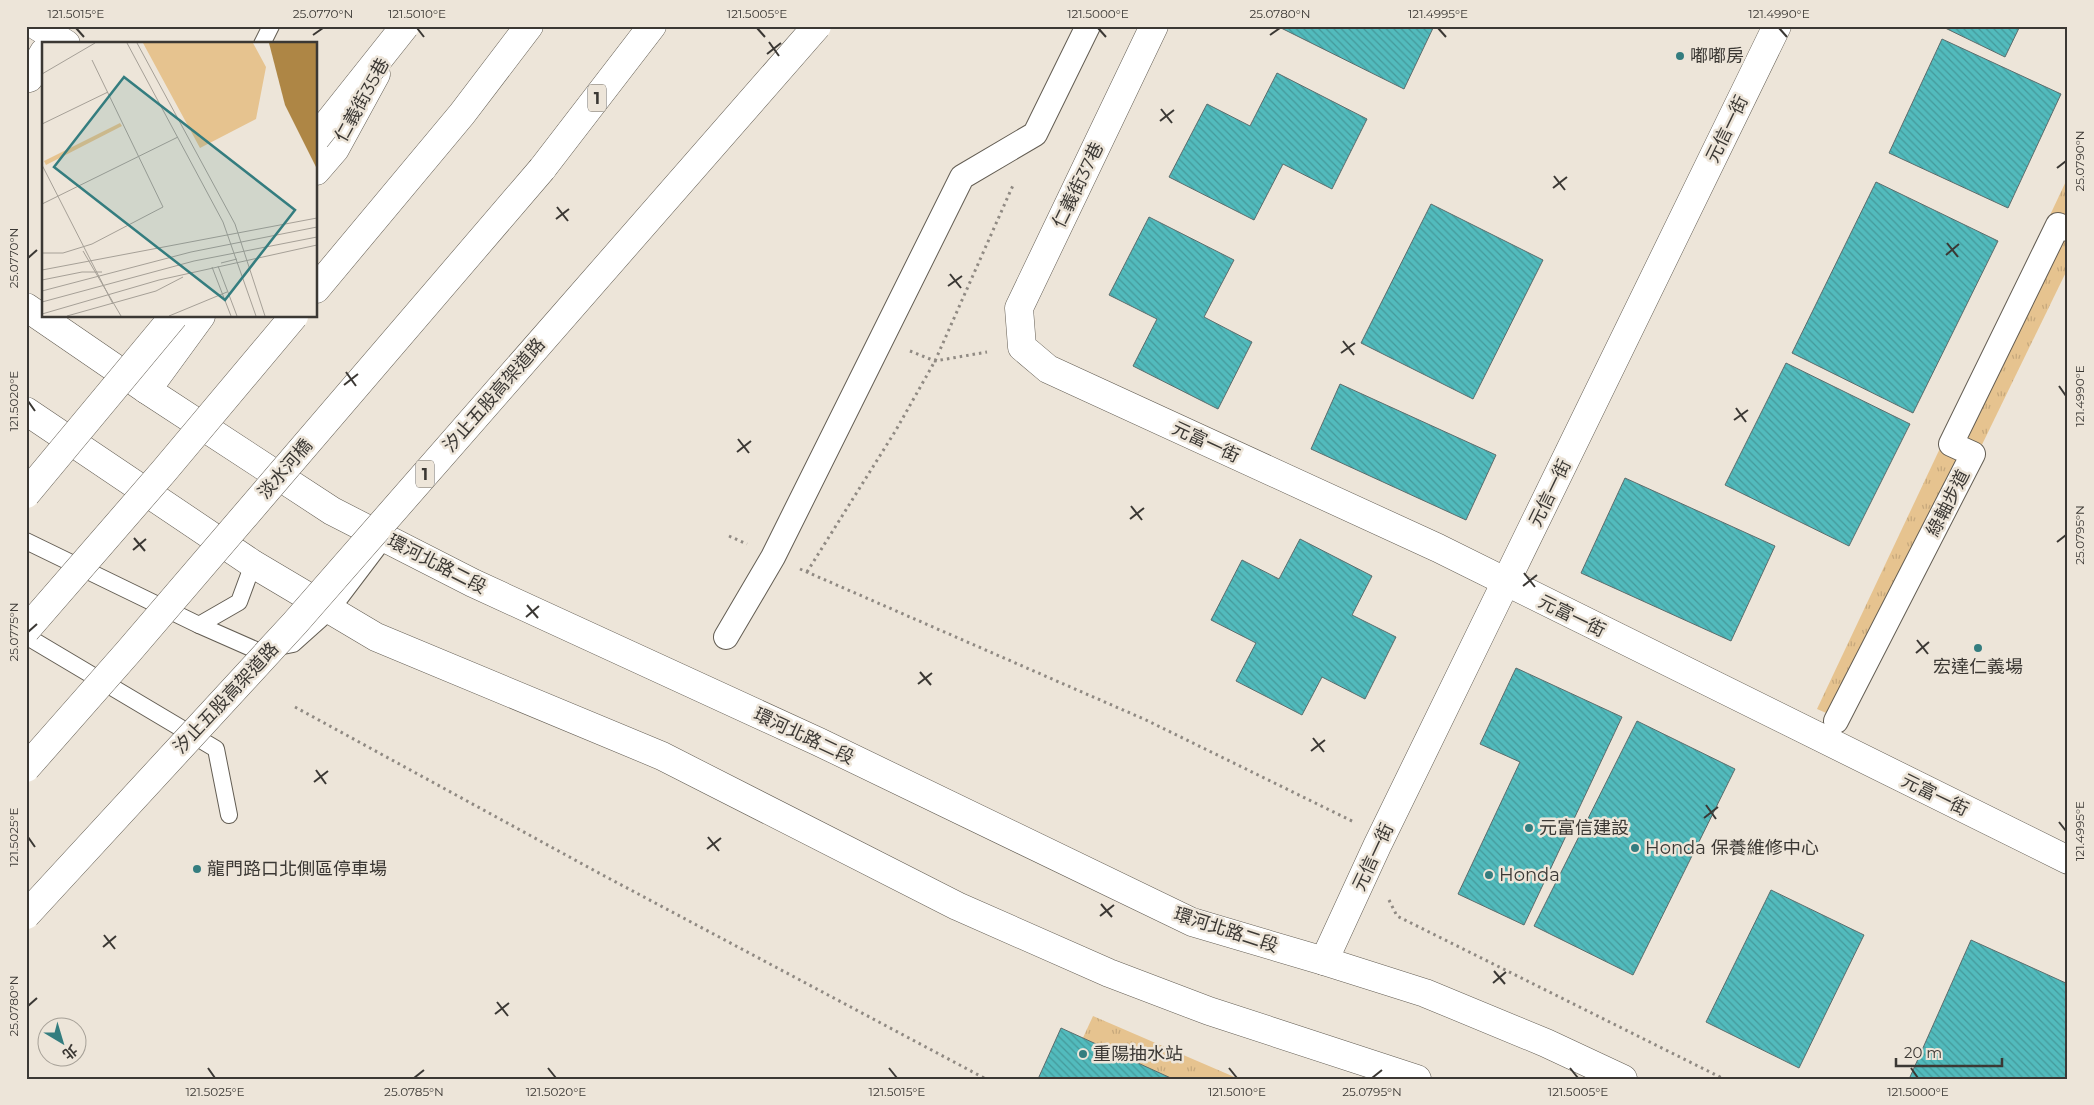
<svg xmlns="http://www.w3.org/2000/svg" width="2094" height="1105" font-family="Montserrat,'Noto Sans TC',sans-serif">
<defs>
<pattern id="park-tufts" width="24" height="20" patternUnits="userSpaceOnUse" patternTransform="scale(1.25)"><rect width="24" height="20" fill="#e6c38f"/><path d="M3 7l-1-3M5 7V3M7 7l1-3M15 17l-1-3M17 17v-4M19 17l1-3" fill="none" stroke="#c6a87c"/></pattern>
<pattern id="building-back-hatch" width="6" height="6" patternUnits="userSpaceOnUse" patternTransform="scale(1.25)"><rect width="6" height="6" fill="#52bbbd"/><path d="M-1 5l2 2M0 0l6 6M5-1l2 2" fill="none" stroke="#45999a"/></pattern>
</defs>
<rect width="100%" height="100%" fill="#ede5d9"/>
<g fill="url(#park-tufts)">
<polygon points="2068,177 2068,268 1847,722 1817,709"/>
<polygon points="1093,1016 1239,1079 1064,1079"/>
</g>
<g fill="url(#building-back-hatch)" stroke="#5d6c6c">
<polygon points="1277,26 1434,26 1404,89"/>
<polygon points="1941,26 2020,26 2005,57"/>
<polygon points="1942,39 2061,94 2008,208 1889,153"/>
<polygon points="1277,73 1367,119 1332,189 1283,164 1254,220 1169,177 1207,104 1250,126"/>
<polygon points="1876,182 1998,241 1913,413 1792,353"/>
<polygon points="1431,204 1543,260 1473,399 1361,343"/>
<polygon points="1149,217 1234,260 1204,317 1252,342 1218,409 1133,366 1157,319 1109,295"/>
<polygon points="1786,363 1910,424 1849,546 1725,485"/>
<polygon points="1340,384 1496,455 1466,520 1311,449"/>
<polygon points="1625,478 1775,546 1731,641 1581,573"/>
<polygon points="1300,539 1372,576 1352,615 1396,637 1365,699 1322,677 1302,715 1236,681 1256,643 1211,620 1242,560 1279,579"/>
<polygon points="1516,668 1622,717 1524,925 1458,894 1520,762 1480,744"/>
<polygon points="1637,721 1735,769 1633,975 1534,926"/>
<polygon points="1771,890 1864,935 1799,1068 1706,1022"/>
<polygon points="1971,940 2068,984 2068,1079 1914,1079 1910,1077"/>
<polygon points="1061,1028 1173,1079 1038,1079"/>
</g>
<g fill="none" stroke-linecap="round" stroke-linejoin="round">
<defs>
<g id="service">
<polyline points="262,44 271,26"/>
<polyline points="26,541 199,625 258,651 293,644 331,610 384,540"/>
<polyline points="199,625 239,602 253,564"/>
<polyline points="26,636 216,749 229,815"/>
</g>
<g id="pedestrian">
<polyline points="726,637 773,557 962,177 1035,134 1088,26"/>
<polyline points="1836,721 1973,454 1951,444 2058,225 2068,229"/>
</g>
<g id="minor">
<polyline points="37,26 66,44"/>
<polyline points="1154,26 1019,308 1022,347 1048,369 1438,548 2068,860"/>
<polyline points="29,78 44,52"/>
<polyline points="316,171 335,149 376,74"/>
<polyline points="147,390 201,316"/>
<polyline points="1324,961 1377,846 1777,26"/>
</g>
<g id="secondary">
<polyline points="26,307 147,390 332,511 473,583 819,742 1192,922 1324,961 1425,993 1546,1043 1623,1079"/>
<polyline points="26,411 253,564 376,637 662,756 957,906 1109,973 1209,1011 1417,1079"/>
</g>
<g id="motorway">
<polyline points="542,169 652,26"/>
<polyline points="316,289 462,114 529,26"/>
</g>
</defs>
<use href="#service" stroke="#635d53" stroke-width="18"/>
<use href="#pedestrian" stroke="#635d53" stroke-width="26"/>
<use href="#minor" stroke="#635d53" stroke-width="29"/>
<use href="#secondary" stroke="#635d53" stroke-width="29"/>
<use href="#motorway" stroke="#635d53" stroke-width="29"/>
<g stroke="#908a83" stroke-width="3" stroke-dasharray="2.5 4" stroke-linecap="butt">
<polyline points="910,351 935,361 987,352"/>
<polyline points="729,536 747,544"/>
<polyline points="800,569 1146,720 1354,822"/>
<polyline points="807,572 896,430 935,361 1014,183"/>
<polyline points="295,707 597,872 986,1079"/>
<polyline points="1389,900 1397,916 1724,1079"/>
</g>
<use href="#service" stroke="#fff" stroke-width="16"/>
<use href="#pedestrian" stroke="#fff" stroke-width="24"/>
<use href="#minor" stroke="#fff" stroke-width="28"/>
<use href="#secondary" stroke="#fff" stroke-width="28"/>
<use href="#motorway" stroke="#fff" stroke-width="28"/>
<defs>
<g id="motorway-bridge">
<polyline points="316,138 405,26"/>
<polyline points="26,494 174,316"/>
<polyline points="26,630 164,471 294,316"/>
<polyline points="26,768 129,651 542,169"/>
<polyline points="26,915 295,623 817,26"/>
</g>
</defs>
<use href="#motorway-bridge" stroke="#635d53" stroke-width="29" stroke-linecap="butt"/>
<use href="#motorway-bridge" stroke="#fff" stroke-width="28"/>
</g>
<path fill="none" stroke="#3b3834" stroke-width="2" d="M 76,28 L 84,37M 417,28 L 424,37M 757,28 L 765,37M 1098,28 L 1106,37M 1438,28 L 1446,37M 1779,28 L 1787,37M 313,35 L 323,28M 1270,35 L 1280,28M 769,42 L 779,56M 767,54 L 781,43M 1161,109 L 1172,123M 1160,121 L 1174,110M 2057,168 L 2066,161M 1554,176 L 1565,190M 1553,188 L 1567,177M 557,207 L 568,221M 556,219 L 569,209M 1947,243 L 1958,257M 1946,255 L 1959,244M 28,258 L 37,250M 950,274 L 961,288M 948,286 L 962,276M 1343,341 L 1354,355M 1341,353 L 1355,343M 346,372 L 356,386M 344,385 L 358,374M 2059,386 L 2066,396M 28,401 L 35,411M 1736,408 L 1746,422M 1734,420 L 1748,410M 738,439 L 749,453M 737,452 L 751,441M 1131,506 L 1142,520M 1130,519 L 1144,508M 134,538 L 145,551M 2057,542 L 2066,535M 133,550 L 146,539M 1524,573 L 1535,587M 1523,586 L 1537,575M 527,605 L 538,618M 526,617 L 539,606M 28,632 L 37,624M 1917,640 L 1928,654M 1916,653 L 1929,642M 920,672 L 931,685M 918,684 L 932,673M 1313,738 L 1324,752M 1311,751 L 1325,740M 316,770 L 326,784M 314,782 L 328,771M 1706,805 L 1716,819M 1704,818 L 1718,807M 2059,822 L 2066,831M 28,837 L 35,847M 708,837 L 719,851M 707,849 L 721,838M 1101,904 L 1112,917M 1100,916 L 1114,905M 104,935 L 115,949M 103,947 L 116,936M 1494,971 L 1505,984M 1493,983 L 1506,972M 497,1002 L 508,1016M 28,1006 L 37,998M 495,1014 L 509,1003M 208,1068 L 215,1078M 548,1068 L 556,1078M 889,1068 L 897,1078M 1229,1068 L 1237,1078M 1570,1068 L 1578,1078M 1911,1068 L 1918,1078M 414,1078 L 424,1070M 1372,1078 L 1382,1070"/>
<g fill="#347d7f" stroke="#ede5d9" stroke-width="2">
<circle cx="1680" cy="56" r="5"/>
<circle cx="1978" cy="648" r="5"/>
<circle cx="1529" cy="828" r="5"/>
<circle cx="1635" cy="848" r="5"/>
<circle cx="197" cy="869" r="5"/>
<circle cx="1489" cy="875" r="5"/>
<circle cx="1083" cy="1054" r="5"/>
</g>
<g text-anchor="middle" stroke-width="5" stroke-linejoin="round" paint-order="stroke">
<g fill="#ede5d9" stroke="#706c66" stroke-width="1">
<rect x="588" y="84.5" width="18" height="27" rx="4"/>
<rect x="416" y="460.5" width="18" height="27" rx="4"/>
</g>
<g font-size="16" font-weight="bold" fill="#3b3834">
<text x="597" y="104">1</text>
<text x="425" y="480">1</text>
</g>
<g font-size="18" fill="#3b3834" stroke="#ede5d9" text-anchor="start">
<text x="1690" y="62">嘟嘟房</text>
<text x="1978" y="673" text-anchor="middle">宏達仁義場</text>
<text x="1539" y="834">元富信建設</text>
<text x="1645" y="854">Honda 保養維修中心</text>
<text x="207" y="875">龍門路口北側區停車場</text>
<text x="1499" y="881">Honda</text>
<text x="1093" y="1060">重陽抽水站</text>
</g>
<g font-size="18" fill="#3b3834" stroke="#ede5d9">
<text transform="translate(362 100) rotate(-61)" y="6">仁義街35巷</text>
<text transform="translate(1727 129) rotate(-64)" y="6">元信一街</text>
<text transform="translate(1078 185) rotate(-64)" y="6">仁義街37巷</text>
<text transform="translate(494 395) rotate(-49)" y="6">汐止五股高架道路</text>
<text transform="translate(1206 442) rotate(25)" y="6">元富一街</text>
<text transform="translate(285 469) rotate(-49)" y="6">淡水河橋</text>
<text transform="translate(1550 493) rotate(-64)" y="6">元信一街</text>
<text transform="translate(1948 503) rotate(-63)" y="6">綠軸步道</text>
<text transform="translate(437 564) rotate(27)" y="6">環河北路二段</text>
<text transform="translate(1572 616) rotate(26)" y="6">元富一街</text>
<text transform="translate(226 698) rotate(-47)" y="6">汐止五股高架道路</text>
<text transform="translate(804 736) rotate(25)" y="6">環河北路二段</text>
<text transform="translate(1935 795) rotate(26)" y="6">元富一街</text>
<text transform="translate(1373 857) rotate(-65)" y="6">元信一街</text>
<text transform="translate(1226 930) rotate(18)" y="6">環河北路二段</text>
</g>
</g>
<g transform="translate(42 42)">
<rect width="275" height="275" fill="#ede5d9"/>
<path d="M 101,1 L 211,1 L 224,25 L 214,77 L 158,106 ZM 78,81 L 80,84 L 4,123 L 2,119 Z" fill="#e6c38f"/>
<path d="M 227,1 L 275,1 L 275,127 L 243,63 Z" fill="#ae8645"/>
<path fill="none" stroke="#a6a097" stroke-width="1" d="M 85,1 L 181,180 L 214,274M 95,1 L 193,182 L 223,274M 0,32 L 53,1M 0,82 L 66,50M 0,123 L 71,262M 0,162 L 136,95M 41,209 L 79,274M 0,211 L 21,211 L 50,202 L 121,165 L 50,18M 179,221 L 195,217M 176,224 L 195,274M 170,225 L 189,274M 0,228 L 275,176M 0,238 L 40,230 L 60,230M 0,249 L 149,210 L 275,185M 0,260 L 152,219 L 275,195M 0,272 L 117,238 L 275,203M 25,274 L 114,249 L 141,235M 127,274 L 185,250"/>
<path fill="#347d7f" fill-opacity="0.15" stroke="#347d7f" stroke-width="2.5" d="M 82,35 L 253,168 L 183,258 L 12,125 Z"/>
<rect width="275" height="275" fill="none" stroke="#3b3834" stroke-width="2.5"/>
</g>
<rect width="2094" height="1105" fill="none" stroke="#ede5d9" stroke-width="55"/>
<g transform="translate(62 1042) rotate(142)"><circle r="24" fill="#ede5d9" stroke="#a6a097"/>
<path d="M0-4L9 19L0 12L-9 19Z" fill="#347d7f"/>
<text y="-8" font-size="14" font-weight="bold" text-anchor="middle" fill="#3b3834">北</text>
</g>
<path d="M1896 1058v8h106v-8" fill="none" stroke="#3b3834" stroke-width="2.5"/>
<text x="1904" y="1058" font-size="15" fill="#3b3834" stroke="#ede5d9" stroke-width="4" paint-order="stroke">20 m</text>
<rect x="28" y="28" width="2038" height="1050" fill="none" stroke="#3b3834" stroke-width="2"/>
<g font-size="12" text-anchor="middle" fill="#3b3834">
<text x="76" y="18">121.5015°E</text>
<text x="323" y="18">25.0770°N</text>
<text x="417" y="18">121.5010°E</text>
<text x="757" y="18">121.5005°E</text>
<text x="1098" y="18">121.5000°E</text>
<text x="1280" y="18">25.0780°N</text>
<text x="1438" y="18">121.4995°E</text>
<text x="1779" y="18">121.4990°E</text>
<text transform="translate(2080 161) rotate(-90)" y="4">25.0790°N</text>
<text transform="translate(14 258) rotate(-90)" y="4">25.0770°N</text>
<text transform="translate(2080 396) rotate(-90)" y="4">121.4990°E</text>
<text transform="translate(14 401) rotate(-90)" y="4">121.5020°E</text>
<text transform="translate(2080 535) rotate(-90)" y="4">25.0795°N</text>
<text transform="translate(14 632) rotate(-90)" y="4">25.0775°N</text>
<text transform="translate(2080 831) rotate(-90)" y="4">121.4995°E</text>
<text transform="translate(14 837) rotate(-90)" y="4">121.5025°E</text>
<text transform="translate(14 1006) rotate(-90)" y="4">25.0780°N</text>
<text x="215" y="1096">121.5025°E</text>
<text x="414" y="1096">25.0785°N</text>
<text x="556" y="1096">121.5020°E</text>
<text x="897" y="1096">121.5015°E</text>
<text x="1237" y="1096">121.5010°E</text>
<text x="1372" y="1096">25.0795°N</text>
<text x="1578" y="1096">121.5005°E</text>
<text x="1918" y="1096">121.5000°E</text>
</g>
</svg>
